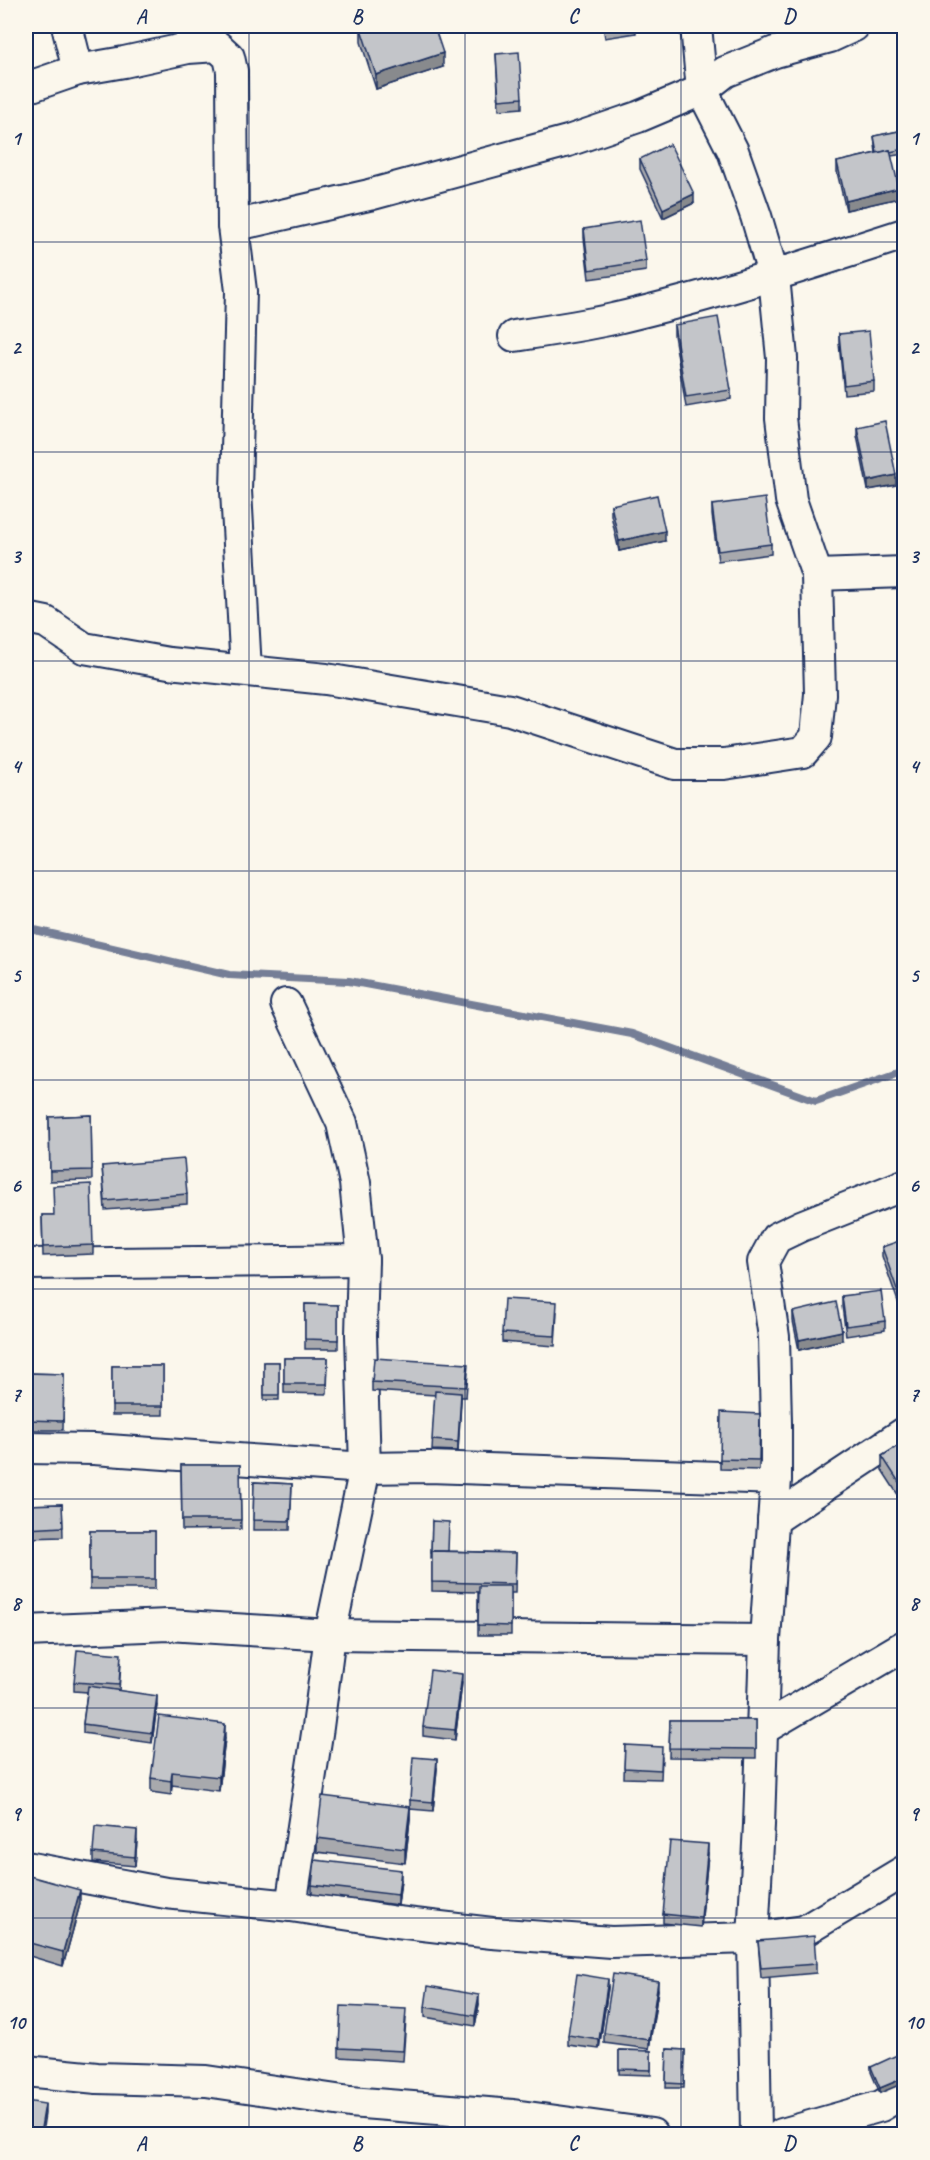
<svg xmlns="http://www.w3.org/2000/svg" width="930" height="2160" font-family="Caveat,sans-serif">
<rect width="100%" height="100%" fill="#fbf7ec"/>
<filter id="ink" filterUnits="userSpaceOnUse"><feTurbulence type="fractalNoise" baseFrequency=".0167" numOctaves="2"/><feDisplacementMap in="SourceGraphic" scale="12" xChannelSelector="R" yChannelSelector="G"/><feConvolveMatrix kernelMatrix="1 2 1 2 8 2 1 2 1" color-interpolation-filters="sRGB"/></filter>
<g filter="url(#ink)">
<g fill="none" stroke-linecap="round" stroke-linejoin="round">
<polyline stroke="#747e96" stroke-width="8" points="26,928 229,975 349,981 632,1034 816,1101 904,1070"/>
<defs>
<g id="street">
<polyline points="67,26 78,70"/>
<polyline points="26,88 78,70 124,62 188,48 217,46 229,57 232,71 233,226 241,291 236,491 246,670"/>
<polyline points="233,226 369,195 568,141 638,117 702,90 725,72 775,52 830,37 854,26"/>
<path d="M 514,336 C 547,331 581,326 613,319 C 712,296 808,265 904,234"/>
<polyline points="817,575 904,572"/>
<polyline points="26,618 46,622 84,648 169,663 326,679 510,710 675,764 724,764 803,752 816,737 820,694 817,575 791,500 781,418 782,358 774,277 756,216 733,151 702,90 696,26"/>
<polyline points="286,1004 342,1123 355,1183 363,1260 361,1335 365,1468 330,1635 318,1727 291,1906"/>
<polyline points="26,1264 363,1260"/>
<polyline points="26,1448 94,1449 365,1468 429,1467 776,1479"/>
<polyline points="773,1520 904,1433"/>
<polyline points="26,1631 168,1625 330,1635 765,1640"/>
<polyline points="763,1729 904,1646"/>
<polyline points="26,1867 166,1893 291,1906 397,1922 492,1933 611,1942 753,1938 804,1931 904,1871"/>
<polyline points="26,2071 97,2078 206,2081 350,2102 513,2115 652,2134"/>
<polyline points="756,2134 753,1938 759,1825 765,1640 776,1479 776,1423 774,1337 763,1262 776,1238 801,1226 904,1185"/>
<polyline points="782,2134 881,2106 904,2092"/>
</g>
</defs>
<use href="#street" stroke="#1b2f5e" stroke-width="34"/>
<use href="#street" stroke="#fbf7ec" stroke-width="30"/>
</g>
<g fill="#a8a9ad" stroke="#1b2f5e" stroke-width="1.5">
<polygon points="603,26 636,26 636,33 605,38"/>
<polygon points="361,29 443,67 376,89 361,42"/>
<polygon points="496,54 522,98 522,108 499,110"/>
<polygon points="904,130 904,154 891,156 899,198 846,210 837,172 837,162 876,153 874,136"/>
<polygon points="640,159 694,203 663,218 640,169"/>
<polygon points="584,229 646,261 646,271 589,279 584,238"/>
<polygon points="674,325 731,390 731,399 686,407 674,335"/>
<polygon points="839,334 874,381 874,391 844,394 839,343"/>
<polygon points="857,427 896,485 868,490 857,436"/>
<polygon points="611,505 665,541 619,551 611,515"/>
<polygon points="712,505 771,544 771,554 718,561 712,515"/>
<polygon points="91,1115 92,1180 50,1181 49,1117"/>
<polygon points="102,1166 187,1194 187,1204 105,1210"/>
<polygon points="42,1215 53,1215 93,1245 93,1254 43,1256"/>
<polygon points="882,1247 904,1248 904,1315 903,1316 882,1256"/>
<polygon points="842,1296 885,1321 885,1330 846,1336 842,1306"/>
<polygon points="305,1304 338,1305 338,1349 305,1349"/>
<polygon points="557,1312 555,1346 502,1342 502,1333"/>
<polygon points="793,1312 842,1340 799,1350 793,1321"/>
<polygon points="284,1358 328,1358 327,1394 284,1393"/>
<rect x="264" y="1362" width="15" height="38"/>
<rect x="112" y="1366" width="51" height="49"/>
<polygon points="26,1373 64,1374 63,1430 26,1430"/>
<polygon points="468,1373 466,1397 461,1397 458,1451 432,1450 435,1395 372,1391 372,1382"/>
<polygon points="760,1414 759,1470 720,1469 720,1459"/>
<polygon points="904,1442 904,1504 882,1470 882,1456"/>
<polygon points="181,1465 240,1465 241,1529 182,1530"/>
<polygon points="254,1482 292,1484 290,1530 253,1530"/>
<polygon points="62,1504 63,1537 26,1538 26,1505"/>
<polygon points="432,1521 448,1551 516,1553 515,1593 511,1593 511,1635 478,1635 478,1592 432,1591 432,1558 431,1558"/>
<rect x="90" y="1531" width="65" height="58"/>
<polygon points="121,1663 119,1691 157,1705 152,1743 83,1733 83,1724 87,1692 74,1691 74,1682"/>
<polygon points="462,1683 455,1740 423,1736 423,1727"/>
<polygon points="670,1720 756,1720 756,1758 669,1757"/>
<polygon points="225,1738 219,1791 172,1785 171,1795 151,1792 151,1778"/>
<polygon points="625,1745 662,1757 661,1779 624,1778"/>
<polygon points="437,1769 433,1811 410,1809 410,1820 405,1863 317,1852 317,1838 410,1807 410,1800"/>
<polygon points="137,1840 135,1866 93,1862 93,1853"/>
<polygon points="708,1854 701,1927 663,1923 663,1914"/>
<polygon points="26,1875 80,1904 63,1966 26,1955"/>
<polygon points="401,1880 398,1905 312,1894 312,1885"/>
<polygon points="758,1941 816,1964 816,1973 761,1978"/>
<polygon points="608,1988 599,2049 568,2045 568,2035"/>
<polygon points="658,1990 649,2049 604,2043 604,2033"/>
<polygon points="479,2004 475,2026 425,2017 425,2007"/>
<polygon points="406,2019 403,2061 339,2057 339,2048"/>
<polygon points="667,2049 685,2050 684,2088 666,2088"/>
<polygon points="619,2050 651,2051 651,2075 619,2074"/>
<polygon points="871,2067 904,2074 880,2093 871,2072"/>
</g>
<g fill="#888a8d" stroke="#1b2f5e" stroke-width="1.5">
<polygon points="443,53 443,67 376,89 376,75"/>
<polygon points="899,188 899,198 846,210 846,201"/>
<polygon points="694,194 694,203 663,218 663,209"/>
<polygon points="896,475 896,485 868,490 868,481"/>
<polygon points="665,531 665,541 619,551 619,541"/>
<polygon points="904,1305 904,1315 903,1316 903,1306"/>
<polygon points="842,1331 842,1340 799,1350 799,1340"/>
<polygon points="461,1393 461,1402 458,1451 458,1442"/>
<polygon points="462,1674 462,1683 455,1740 455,1730"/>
<polygon points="157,1696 157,1705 152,1743 152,1733"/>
<polygon points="225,1724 225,1738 219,1791 219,1777"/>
<polygon points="437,1759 437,1769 433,1811 433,1802"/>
<polygon points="172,1772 172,1785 171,1795 171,1781"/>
<polygon points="410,1807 410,1820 405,1863 405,1849"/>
<polygon points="137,1830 137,1840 135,1866 135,1857"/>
<polygon points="708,1844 708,1854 701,1927 701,1918"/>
<polygon points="401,1870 401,1880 398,1905 398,1895"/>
<polygon points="80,1890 80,1904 63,1966 63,1952"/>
<polygon points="608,1979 608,1988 599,2049 599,2040"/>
<polygon points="658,1981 658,1990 649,2049 649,2040"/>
<polygon points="479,1995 479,2004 475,2026 475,2016"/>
<polygon points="904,2078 904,2083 880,2093 880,2088"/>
<polygon points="45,2104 45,2114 42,2134 40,2134"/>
</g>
<g fill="#c3c5c9" stroke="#1b2f5e" stroke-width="1.5">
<polygon points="370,26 434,26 443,53 376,75 361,29"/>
<polygon points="605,26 623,26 605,28"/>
<polygon points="519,52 522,98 499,100 496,54"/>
<polygon points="904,130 904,149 890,152 890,150 877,153 874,136"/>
<polygon points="670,144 694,194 663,209 640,159"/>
<polygon points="890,150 899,188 846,201 837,162"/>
<polygon points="640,220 646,261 589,270 584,229"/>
<polygon points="718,317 731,390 686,397 674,325"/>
<polygon points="869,331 874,381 844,385 839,334"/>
<polygon points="885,421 896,475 868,481 857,427"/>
<polygon points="657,495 665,531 619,541 611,505"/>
<polygon points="765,498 771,544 718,551 712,505"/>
<polygon points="91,1115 92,1170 50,1171 49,1117"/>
<polygon points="184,1159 187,1194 105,1201 102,1166"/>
<polygon points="91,1184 93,1245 43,1247 42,1215 54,1215 53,1186"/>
<polygon points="902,1240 904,1248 904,1305 903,1306 882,1247"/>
<polygon points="881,1291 885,1321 846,1326 842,1296"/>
<polygon points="504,1299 557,1302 555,1336 502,1333"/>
<polygon points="836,1302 842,1331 799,1340 793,1312"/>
<polygon points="305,1304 338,1305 338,1340 305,1339"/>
<polygon points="284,1358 328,1358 327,1384 284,1384"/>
<polygon points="374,1358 468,1364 466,1387 372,1382"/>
<rect x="264" y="1362" width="15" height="33"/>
<rect x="112" y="1366" width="51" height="40"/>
<polygon points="26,1373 64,1374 63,1421 26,1420"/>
<polygon points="435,1391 461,1393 458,1442 432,1440"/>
<polygon points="721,1412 760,1414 759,1460 720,1459"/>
<polygon points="904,1442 904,1490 882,1456"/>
<polygon points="181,1465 240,1465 241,1520 182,1520"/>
<polygon points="254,1482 292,1484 290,1521 253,1520"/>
<polygon points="62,1504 63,1527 26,1529 26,1505"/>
<polygon points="432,1521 449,1522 448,1551 432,1551 432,1553 431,1553"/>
<rect x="90" y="1531" width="65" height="48"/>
<polygon points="432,1551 516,1553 515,1584 432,1582"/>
<polygon points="479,1586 511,1586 511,1626 478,1625"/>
<polygon points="77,1650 121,1654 119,1685 74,1682"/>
<polygon points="430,1670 462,1674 455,1730 423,1727"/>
<polygon points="88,1686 157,1696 152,1733 83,1724"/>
<polygon points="159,1716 225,1724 219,1777 172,1772 171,1781 151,1778"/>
<polygon points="670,1720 756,1720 756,1749 669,1748"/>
<polygon points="625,1745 662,1747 661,1770 624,1768"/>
<polygon points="413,1757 437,1759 433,1802 410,1800"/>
<polygon points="322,1796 410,1807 405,1849 317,1838"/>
<polygon points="95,1826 137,1830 135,1857 93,1853"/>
<polygon points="670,1841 708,1844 701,1918 663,1914"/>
<polygon points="315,1860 401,1870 398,1895 312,1885"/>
<polygon points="26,1875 80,1890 63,1952 26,1942"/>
<polygon points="814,1936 816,1964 761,1968 758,1941"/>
<polygon points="577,1974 608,1979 599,2040 568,2035"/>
<polygon points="613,1974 658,1981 649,2040 604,2033"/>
<polygon points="428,1986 479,1995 475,2016 425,2007"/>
<polygon points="341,2006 406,2009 403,2051 339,2048"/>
<polygon points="667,2049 685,2050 684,2084 666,2083"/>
<polygon points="619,2050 651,2051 651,2070 619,2069"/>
<polygon points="897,2055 904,2074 904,2078 880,2088 871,2067"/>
<polygon points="26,2101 45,2104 40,2134 26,2134"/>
</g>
</g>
<path fill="none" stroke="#1b2f5e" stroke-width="1.5" stroke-opacity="0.55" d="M 249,26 L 249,2134M 465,26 L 465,2134M 681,26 L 681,2134M 26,242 L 904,242M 26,452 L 904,452M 26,661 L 904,661M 26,871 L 904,871M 26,1080 L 904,1080M 26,1289 L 904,1289M 26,1499 L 904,1499M 26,1708 L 904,1708M 26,1918 L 904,1918"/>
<rect width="930" height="2160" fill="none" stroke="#fbf7ec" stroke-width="66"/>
<rect x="33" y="33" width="864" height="2094" fill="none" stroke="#1b2f5e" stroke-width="2"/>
<g font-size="20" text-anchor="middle" font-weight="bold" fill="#1b2f5e">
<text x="141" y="23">A</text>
<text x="357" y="23">B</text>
<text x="573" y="23">C</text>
<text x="789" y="23">D</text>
<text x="16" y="145">1</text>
<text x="914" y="145">1</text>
<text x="16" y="354">2</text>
<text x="914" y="354">2</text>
<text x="16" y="563">3</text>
<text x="914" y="563">3</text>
<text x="16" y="773">4</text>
<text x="914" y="773">4</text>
<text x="16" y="982">5</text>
<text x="914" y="982">5</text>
<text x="16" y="1192">6</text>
<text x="914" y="1192">6</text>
<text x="16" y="1401">7</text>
<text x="914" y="1401">7</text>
<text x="16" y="1610">8</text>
<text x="914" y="1610">8</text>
<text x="16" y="1820">9</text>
<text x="914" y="1820">9</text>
<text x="16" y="2029">10</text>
<text x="914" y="2029">10</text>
<text x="141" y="2150">A</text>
<text x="357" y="2150">B</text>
<text x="573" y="2150">C</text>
<text x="789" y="2150">D</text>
</g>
</svg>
